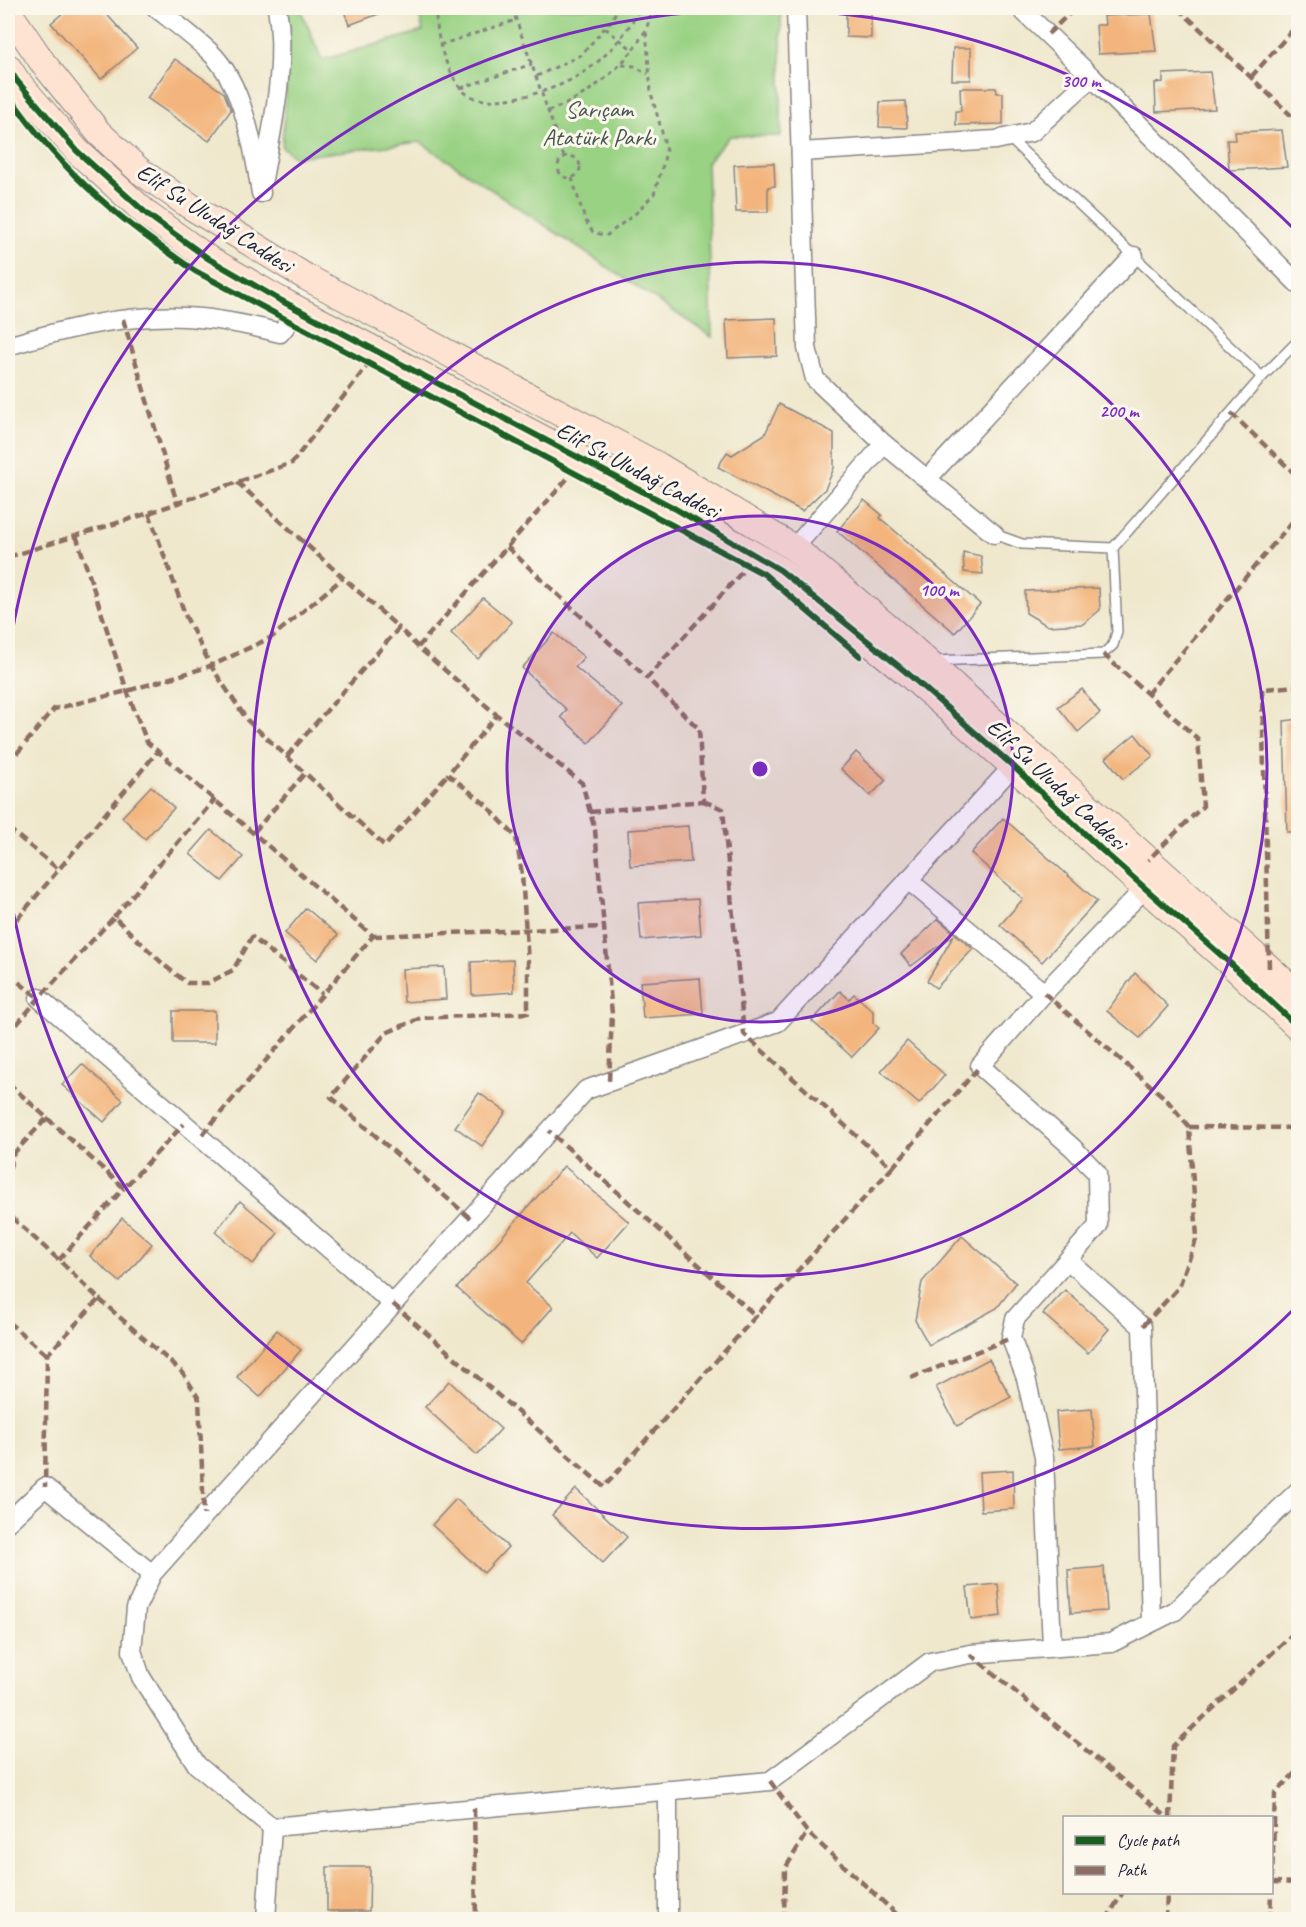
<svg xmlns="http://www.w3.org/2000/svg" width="1306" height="1927" font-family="Caveat,sans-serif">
<rect width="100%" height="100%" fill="#fbf7ec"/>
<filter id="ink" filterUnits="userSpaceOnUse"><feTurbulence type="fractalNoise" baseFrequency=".0167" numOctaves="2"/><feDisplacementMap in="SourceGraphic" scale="12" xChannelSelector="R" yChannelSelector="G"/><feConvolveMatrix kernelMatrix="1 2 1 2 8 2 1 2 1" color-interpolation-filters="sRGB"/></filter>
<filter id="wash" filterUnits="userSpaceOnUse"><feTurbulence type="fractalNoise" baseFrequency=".008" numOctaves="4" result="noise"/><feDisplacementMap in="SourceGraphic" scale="24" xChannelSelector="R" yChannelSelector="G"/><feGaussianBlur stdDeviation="1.35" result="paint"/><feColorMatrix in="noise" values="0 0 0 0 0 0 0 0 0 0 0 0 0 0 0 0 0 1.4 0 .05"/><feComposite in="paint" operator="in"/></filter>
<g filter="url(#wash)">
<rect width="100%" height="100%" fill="#efe8cd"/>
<polygon fill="#9ad284" stroke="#5e7a60" stroke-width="1.5" points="285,8 300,8 322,60 423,31 418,8 781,8 781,136 730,136 707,162 712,337 420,142 295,157 282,147 290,28"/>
<g id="blocks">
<g fill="#f3b57d">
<polygon points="69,8 101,8 137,48 101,79 51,23"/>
<polygon points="343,8 392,8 392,9 349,25"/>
<polygon points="846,11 871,11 871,38 846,37"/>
<polygon points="1151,14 1156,51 1098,54 1096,25 1105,25 1104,16"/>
<polygon points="953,48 971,48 971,80 952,80"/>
<polygon points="175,59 224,93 228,103 231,110 209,141 147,98"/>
<polygon points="1210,72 1215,109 1156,112 1155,83 1163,82 1163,74"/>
<polygon points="960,88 996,88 997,93 1003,93 1003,124 956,125 956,111 961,111"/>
<polygon points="906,101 907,128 879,127 880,102"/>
<polygon points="1282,130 1287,167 1229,170 1227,140 1236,140 1235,132"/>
<polygon points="774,163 775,186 768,187 768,212 736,212 734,165"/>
<polygon points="776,318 777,356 728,358 726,320"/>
<polygon points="779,404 834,433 834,468 825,489 802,511 718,467 727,452 732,455 765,434"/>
<polygon points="864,500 882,515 880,518 980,604 955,633 837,531"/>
<polygon points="963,552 981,556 983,574 964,572"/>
<polygon points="1099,588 1100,610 1083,624 1048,626 1026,613 1025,591"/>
<polygon points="483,598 512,622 478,659 451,633"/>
<polygon points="554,633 584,657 575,667 622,706 589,743 561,717 567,710 522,668"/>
<polygon points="1082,689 1100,713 1078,732 1058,707"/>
<polygon points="1299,719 1299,832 1287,832 1284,721"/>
<polygon points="1135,734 1153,756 1123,779 1106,758"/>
<polygon points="856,752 886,780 870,796 841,769"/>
<polygon points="151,786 174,808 145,839 122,817"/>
<polygon points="1003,818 1097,901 1042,962 1000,925 1023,899 971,853"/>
<polygon points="688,826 691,862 630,866 628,830"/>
<polygon points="211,830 243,857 222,881 190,854"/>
<polygon points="698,899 701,935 641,940 638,903"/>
<polygon points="306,908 338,935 317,960 285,933"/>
<polygon points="938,919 973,949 936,988 927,981 954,935 911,966 901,954"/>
<polygon points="513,960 514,992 472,995 471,962"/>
<polygon points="444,967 446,999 404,1002 402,969"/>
<polygon points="1135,973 1168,1006 1140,1038 1107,1011"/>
<polygon points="700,978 703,1014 643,1018 640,982"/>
<polygon points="840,991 849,999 854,994 873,1011 873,1023 879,1028 852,1057 812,1021"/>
<rect x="173" y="1011" width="42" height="32"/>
<polygon points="907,1041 945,1075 919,1104 881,1071"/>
<polygon points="82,1064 123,1100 104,1122 62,1085"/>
<polygon points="479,1093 506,1112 482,1146 455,1127"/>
<polygon points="564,1166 629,1222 597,1258 570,1233 526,1283 553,1307 521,1344 457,1288"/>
<polygon points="240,1201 278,1233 253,1264 215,1232"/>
<polygon points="122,1218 152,1244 120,1282 90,1256"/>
<polygon points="962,1236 1016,1283 997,1308 929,1345 915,1320 922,1282"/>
<polygon points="1065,1290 1109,1329 1088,1353 1043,1314"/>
<polygon points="277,1330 301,1350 260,1397 237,1377"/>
<polygon points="989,1359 1011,1397 957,1426 936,1387"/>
<polygon points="449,1381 501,1429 477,1455 425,1407"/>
<polygon points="1092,1409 1095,1446 1059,1449 1056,1412"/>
<polygon points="1013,1470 1014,1509 981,1511 979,1472"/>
<polygon points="576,1489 627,1537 603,1563 552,1515"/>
<polygon points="456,1499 508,1547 484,1573 432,1525"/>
<polygon points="1104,1567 1107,1611 1071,1613 1068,1570"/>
<polygon points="998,1584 1001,1616 971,1620 967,1587"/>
<polygon points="327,1867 370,1867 369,1911 327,1911"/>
</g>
</g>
</g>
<g filter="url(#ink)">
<use href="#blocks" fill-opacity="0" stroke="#888584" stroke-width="1.5"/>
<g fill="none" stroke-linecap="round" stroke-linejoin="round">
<defs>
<g id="lane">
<polyline points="1009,138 1262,377"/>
<polyline points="994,534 1022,544 1113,548"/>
<polyline points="934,661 1103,654 1113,645 1117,632 1113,548 1262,377 1298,341"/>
</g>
<g id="street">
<path d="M 156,8 C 174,22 193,36 210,52 C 243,83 254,149 261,193"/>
<polyline points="1092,77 1298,284"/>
<polyline points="801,152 996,140 1032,132 1092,77 1020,8"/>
<path d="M 263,179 C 273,123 287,64 277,8"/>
<path d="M 8,346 C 64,329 125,314 185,317 C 217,318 249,325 280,333 L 299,310"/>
<polyline points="884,444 994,534"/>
<polyline points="927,479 1134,256"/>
<polyline points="794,548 884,444 815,379 807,348 796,8"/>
<polyline points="1013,766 778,1022 586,1090 393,1304 152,1574 136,1608 132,1651 141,1677 197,1765 272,1827 770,1781 930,1662 970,1654 1111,1643 1175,1611 1298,1491"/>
<polyline points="908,880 1044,993"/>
<polyline points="39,998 393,1304"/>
<polyline points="1068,1260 1142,1327 1151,1622"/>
<polyline points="8,1522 45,1487 152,1574"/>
<polyline points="1052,1647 1044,1457 1026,1378 1011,1338 1015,1319 1098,1226 1097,1173 1073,1148 980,1066 1044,993 1145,888"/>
<polyline points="668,1790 668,1920"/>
<polyline points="266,1920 272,1827"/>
</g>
<g id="secondary">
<polyline points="8,11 43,63 99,133 140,171 190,206 306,277 659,466 794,548 904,641 1298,994"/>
<polyline points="8,67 17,81 77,151 148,215 209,259 278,299 674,508 780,570 906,672 1013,766 1103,851 1231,964 1298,1027"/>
</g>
</defs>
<use href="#lane" stroke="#888584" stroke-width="12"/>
<use href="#street" stroke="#888584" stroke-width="21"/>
<use href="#secondary" stroke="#888584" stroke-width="28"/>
<g stroke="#888584" stroke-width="3" stroke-dasharray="4.5 4.5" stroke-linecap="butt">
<path d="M 434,8 C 437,20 437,31 440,43 C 441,54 454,80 461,89 C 473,102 491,101 507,99 C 569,91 611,62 640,8"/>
<polyline points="512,8 564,157"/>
<polyline points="605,28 633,50 646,30 653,8"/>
<polyline points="440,45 516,20"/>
<polyline points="622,65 634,66 648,74"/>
<polyline points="537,76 581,55 611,21 618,8"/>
<polyline points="461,88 532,64"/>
<path d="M 548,111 C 581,100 611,77 633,50"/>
<circle cx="569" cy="167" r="11"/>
<polyline points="572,178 585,220 593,232 606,236 636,213 654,194 663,165 666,150 662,132 651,93 646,30"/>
</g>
<use href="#lane" stroke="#fff" stroke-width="9"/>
<use href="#street" stroke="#fff" stroke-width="18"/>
<use href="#secondary" stroke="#fee3d2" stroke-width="26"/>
<g stroke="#8d6e63" stroke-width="4.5" stroke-dasharray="9 4.5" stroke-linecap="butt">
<polyline points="1178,8 1298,122"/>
<polyline points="1048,34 1075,8"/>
<polyline points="1251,77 1298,24"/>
<polyline points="123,319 177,503"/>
<polyline points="1231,413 1298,477"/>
<polyline points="576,469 418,647 497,715 582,783 595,830 612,1014 609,1082"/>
<polyline points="237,482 399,628"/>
<polyline points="149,513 186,617 211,666 247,720 305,773"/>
<polyline points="76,535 127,691 147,742 373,936 200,1137"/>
<polyline points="507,547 647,678"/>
<polyline points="8,557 149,513 292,463 371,361"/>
<polyline points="1103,654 1198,739 1203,806 1148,860"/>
<polyline points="1147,694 1298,515"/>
<polyline points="287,756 399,628 418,647"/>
<polyline points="8,764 54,709 127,691 211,666 272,637 343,578"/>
<polyline points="703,801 723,809 744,1034 892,1168 756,1316"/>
<polyline points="590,812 703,801 699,729 647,678 750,563"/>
<polyline points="8,828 58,869"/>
<polyline points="254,832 305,773 385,846 448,774"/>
<polyline points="114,917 215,799"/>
<polyline points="8,930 158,751"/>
<polyline points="373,936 604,927"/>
<polyline points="1269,968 1262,689 1298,686"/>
<polyline points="8,974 39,998"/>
<polyline points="1044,993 1166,1099 1189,1127 1197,1237 1179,1287 1142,1327"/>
<polyline points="8,1035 39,998 114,917 164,965 187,983 208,983 233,970 252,937 322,994"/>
<polyline points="8,1083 47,1118 14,1153 8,1173"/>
<polyline points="47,1118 124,1188 184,1124"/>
<polyline points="1189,1127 1298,1128"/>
<polyline points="1298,1142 1293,1157 1298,1192"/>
<polyline points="892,1168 980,1066"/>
<polyline points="8,1191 10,1216 59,1260 99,1299 47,1355 45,1487"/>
<polyline points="470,1218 331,1097 386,1033 421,1018 528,1013 528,963 522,874 516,837 485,804 448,774 497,715"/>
<polyline points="59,1260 124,1188"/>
<polyline points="99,1299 183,1373 199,1399 204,1515"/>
<polyline points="393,1304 604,1487 756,1316 549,1131"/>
<polyline points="8,1322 47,1355"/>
<polyline points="911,1378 1011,1338"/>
<polyline points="970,1654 1168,1818"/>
<polyline points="770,1781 807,1832 903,1920"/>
<polyline points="474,1808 476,1920"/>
<polyline points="1170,1818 1173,1746 1298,1629"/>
<polyline points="1272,1881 1275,1793 1298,1770"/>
<polyline points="1272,1882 1298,1883"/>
<polyline points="784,1920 785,1869 807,1832"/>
<polyline points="1106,1920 1123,1892"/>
<polyline points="1166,1920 1167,1892"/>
<polyline points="1270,1920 1271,1892"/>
</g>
<defs>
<g id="cycleway">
<polyline points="8,67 17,81 77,151 148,215 209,259 278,299 674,508 780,570 906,672 1013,766 1103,851 1231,964 1298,1027"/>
<path d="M 8,94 C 34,132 65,168 99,198 C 129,225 162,248 195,271 L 764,574 L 860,656"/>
</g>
</defs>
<use href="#cycleway" stroke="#fbf7ec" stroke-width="10"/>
<use href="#cycleway" stroke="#1b5e20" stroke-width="6"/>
</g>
</g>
<circle cx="760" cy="769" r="253" fill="#7b2cbf" fill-opacity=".12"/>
<g fill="none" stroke="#7b2cbf" stroke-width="3">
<circle cx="760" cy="769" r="253"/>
<circle cx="760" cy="769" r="507"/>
<path d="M1297 1306A760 760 0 0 1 8 881M8 657A760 760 0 0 1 1297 232"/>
</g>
<g text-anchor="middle" stroke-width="6" stroke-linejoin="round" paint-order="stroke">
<g font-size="24" fill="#465751" stroke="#fbf7ec">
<text x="599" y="117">Sarıçam<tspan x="599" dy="28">Atatürk Parkı</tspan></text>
</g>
<g font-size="24" fill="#22223b" stroke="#fbf7ec">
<text transform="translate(215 218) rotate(33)" y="8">Elif Su Uludağ Caddesi</text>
<text transform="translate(638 470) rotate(28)" y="8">Elif Su Uludağ Caddesi</text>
<text transform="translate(1057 784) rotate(43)" y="8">Elif Su Uludağ Caddesi</text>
</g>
</g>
<circle cx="760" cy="769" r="9" fill="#7b2cbf" stroke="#fbf7ec" stroke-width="3"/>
<g font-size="18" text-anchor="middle" font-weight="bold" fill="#7b2cbf" stroke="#fbf7ec" stroke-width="6" stroke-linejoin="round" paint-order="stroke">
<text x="1081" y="87">300 m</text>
<text x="1119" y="417">200 m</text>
<text x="939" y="596">100 m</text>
</g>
<rect width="1306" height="1927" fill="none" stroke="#fbf7ec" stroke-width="30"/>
<rect x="1063" y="1816" width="210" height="78" fill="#fbf7ec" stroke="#a4a2a5" stroke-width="1.5"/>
<rect x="1075" y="1836" width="30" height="9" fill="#1b5e20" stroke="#a4a2a5" stroke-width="1.5"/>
<text x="1117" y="1846" font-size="18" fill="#22223b">Cycle path</text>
<rect x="1075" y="1866" width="30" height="9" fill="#8d6e63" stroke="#a4a2a5" stroke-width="1.5"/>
<text x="1117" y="1876" font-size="18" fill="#22223b">Path</text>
</svg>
